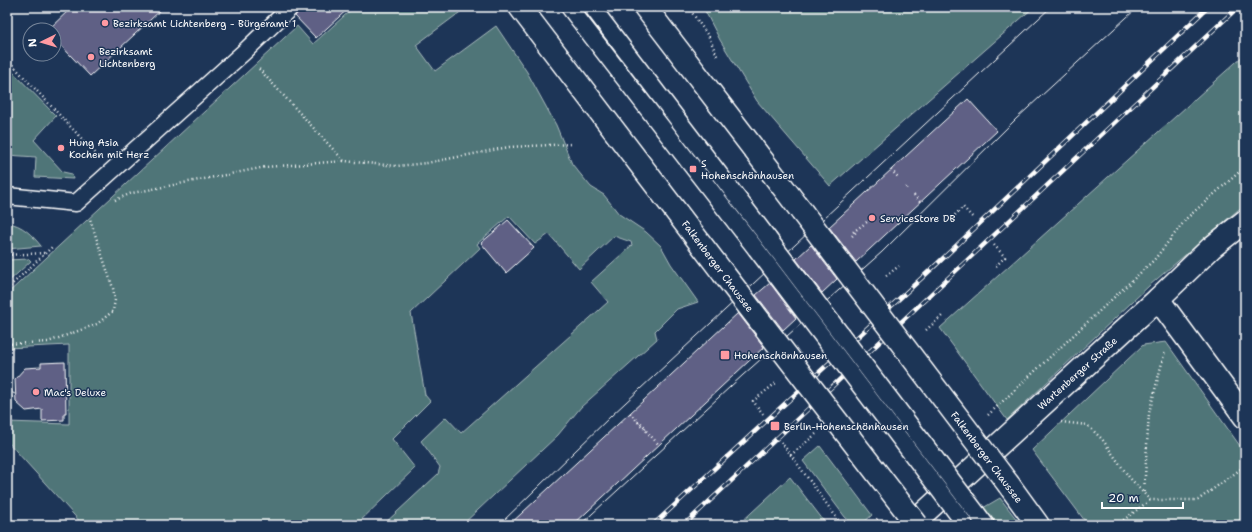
<svg xmlns="http://www.w3.org/2000/svg" width="1252" height="532" font-family="'Shantell Sans',sans-serif">
<rect width="100%" height="100%" fill="#1d3557"/>
<filter id="ink" filterUnits="userSpaceOnUse"><feTurbulence type="fractalNoise" baseFrequency=".025" numOctaves="2"/><feDisplacementMap in="SourceGraphic" scale="8" xChannelSelector="R" yChannelSelector="G"/><feConvolveMatrix kernelMatrix="1 2 1 2 8 2 1 2 1" color-interpolation-filters="sRGB"/></filter>
<g filter="url(#ink)">
<g fill="#507578" stroke="#a8babc">
<polygon points="354,7 467,7 416,45 435,71 496,26 527,72 556,125 572,164 591,187 604,195 619,214 646,232 661,246 671,264 698,302 677,309 655,331 657,339 581,407 558,435 462,525 383,525 438,474 440,467 421,441 446,417 461,433 608,302 591,282 632,245 631,242 614,236 579,269 549,234 535,244 509,216 477,244 480,248 411,313 425,395 430,401 392,439 415,468 356,525 83,525 7,441 7,422 69,424 69,345 7,348 7,294 297,26 313,44"/>
<polygon points="703,7 1034,7 830,186 757,101 720,40"/>
<polygon points="1245,54 1245,204 1150,285 1007,420 940,328"/>
<polygon points="7,66 56,116 34,140 63,172 72,174 73,179 35,177 36,157 7,155 7,99 10,99 11,75 7,74"/>
<path d="M 7,223 C 22,224 33,236 41,246 L 7,249 Z"/>
<polygon points="29,259 31,261 7,283 7,260"/>
<polygon points="1166,342 1245,453 1245,525 1088,525 1032,450 1143,345"/>
<polygon points="820,446 872,515 861,525 854,525 845,517 803,461"/>
<polygon points="790,477 827,525 738,525"/>
<polygon points="1000,498 1021,525 997,525 983,508"/>
</g>
<g fill="#5e6085" stroke="#fff">
<polygon points="72,7 164,7 90,76 54,38 54,30 48,30"/>
<polygon points="300,7 350,7 316,38 295,16"/>
<polygon points="968,99 997,131 856,262 829,227"/>
<polygon points="508,220 534,248 506,273 481,243"/>
<polygon points="811,245 837,279 822,293 796,259"/>
<polygon points="770,283 796,318 783,330 756,295"/>
<polygon points="738,313 764,347 573,525 509,525"/>
<polygon points="65,362 66,413 64,413 64,420 42,421 42,409 26,411 16,402 15,379 25,368 41,367 41,363"/>
</g>
<g fill="none" stroke-linecap="round" stroke-linejoin="round">
<defs>
<g id="service">
<polyline points="569,7 756,249"/>
<polyline points="592,7 769,239"/>
<polyline points="7,196 76,203 244,52 291,7"/>
<polyline points="977,513 986,525"/>
</g>
<polyline id="minor" points="1158,299 1245,417"/>
<polyline id="tertiary" points="911,525 1158,299 1211,248 1245,221"/>
<g id="secondary">
<polyline points="520,7 723,273"/>
<polyline points="645,7 802,212"/>
<polyline points="1009,485 1038,525"/>
</g>
</defs>
<use href="#service" stroke="#fff" stroke-width="19"/>
<use href="#minor" stroke="#fff" stroke-width="25"/>
<use href="#tertiary" stroke="#fff" stroke-width="25"/>
<use href="#secondary" stroke="#fff" stroke-width="25"/>
<g stroke="#fff" stroke-width="2.5" stroke-dasharray="1 3" stroke-linecap="butt">
<polyline points="688,7 709,37 718,58"/>
<polyline points="7,59 97,155"/>
<polyline points="259,69 344,161"/>
<polyline points="891,170 898,177"/>
<polyline points="906,188 907,187"/>
<polyline points="914,195 920,202"/>
<polyline points="115,200 132,193 266,167 344,161 397,166 427,163 509,147 572,144"/>
<polyline points="952,218 963,207 974,219"/>
<polyline points="853,232 871,219"/>
<polyline points="852,236 857,231"/>
<polyline points="994,245 1005,257 994,268"/>
<polyline points="7,255 45,253"/>
<polyline points="886,276 899,266"/>
<polyline points="7,289 52,247"/>
<polyline points="926,330 942,316"/>
<polyline points="7,344 48,342 97,324 113,311 115,300 113,288 90,219"/>
<polyline points="7,391 15,391"/>
<polyline points="7,404 15,391"/>
<polyline points="630,413 638,422 639,421 646,428 645,429"/>
<polyline points="763,414 753,401 776,383"/>
<polyline points="988,415 1154,260 1187,218 1245,167"/>
<polyline points="638,422 659,445"/>
<polyline points="1061,422 1087,425 1102,439 1129,477 1150,500 1198,500 1245,466"/>
<polyline points="816,434 791,455 842,525"/>
<polyline points="781,442 791,455"/>
<polyline points="1144,492 1149,413 1165,351"/>
<polyline points="871,525 879,517"/>
<polyline points="1117,525 1150,500"/>
</g>
<use href="#service" stroke="#1d3557" stroke-width="16"/>
<use href="#minor" stroke="#1d3557" stroke-width="22"/>
<use href="#tertiary" stroke="#1d3557" stroke-width="22"/>
<use href="#secondary" stroke="#1d3557" stroke-width="22"/>
<g stroke="#fff" stroke-width="1">
<polyline points="499,525 611,416 1051,7"/>
<polyline points="580,525 743,375 882,252 1016,119 1138,7"/>
</g>
<defs>
<g id="rail">
<polyline points="653,525 937,264 1208,7"/>
<polyline points="684,525 1238,7"/>
</g>
</defs>
<use href="#rail" stroke="#fff" stroke-width="4.5"/>
<use href="#rail" stroke="#1d3557" stroke-width="3" stroke-dasharray="9" stroke-linecap="butt"/>
<defs>
<g id="service-bridge">
<polyline points="769,239 977,513"/>
<polyline points="756,249 964,523"/>
</g>
<g id="secondary-bridge">
<polyline points="802,212 1009,485"/>
<polyline points="723,273 917,525"/>
</g>
</defs>
<use href="#service-bridge" stroke="#fff" stroke-width="19" stroke-linecap="butt"/>
<use href="#secondary-bridge" stroke="#fff" stroke-width="25" stroke-linecap="butt"/>
<use href="#service-bridge" stroke="#1d3557" stroke-width="16"/>
<use href="#secondary-bridge" stroke="#1d3557" stroke-width="22"/>
</g>
</g>
<g fill="#ff9aa2" stroke="#1d3557" stroke-width="1.5">
<circle cx="105" cy="23" r="4"/>
<circle cx="91" cy="57" r="4"/>
<circle cx="61" cy="148" r="4"/>
<rect x="689" y="165" width="8" height="8" rx="2"/>
<circle cx="872" cy="218" r="4"/>
<rect x="720" y="350" width="10" height="10" rx="2"/>
<circle cx="36" cy="392" r="4"/>
<rect x="770" y="421" width="10" height="10" rx="2"/>
</g>
<g text-anchor="middle" stroke-width="3" stroke-linejoin="round" paint-order="stroke">
<g font-size="10" fill="#fff" stroke="#1d3557" text-anchor="start">
<text x="113" y="27">Bezirksamt Lichtenberg - Bürgeramt 1</text>
<text x="99" y="55">Bezirksamt<tspan x="99" dy="12">Lichtenberg</tspan></text>
<text x="69" y="146">Hung Asia<tspan x="69" dy="12">Kochen mit Herz</tspan></text>
<text x="701" y="167">S<tspan x="701" dy="12">Hohenschönhausen</tspan></text>
<text x="880" y="222">ServiceStore DB</text>
<text x="734" y="359">Hohenschönhausen</text>
<text x="44" y="396">Mac's Deluxe</text>
<text x="784" y="430">Berlin-Hohenschönhausen</text>
</g>
<g font-size="10" fill="#fff" stroke="#1d3557">
<text transform="translate(718 266) rotate(53)" y="4">Falkenberger Chaussee</text>
<text transform="translate(1077 373) rotate(-42)" y="4">Wartenberger Straße</text>
<text transform="translate(987 457) rotate(53)" y="4">Falkenberger Chaussee</text>
</g>
</g>
<rect width="1252" height="532" fill="none" stroke="#1d3557" stroke-width="24"/>
<rect x="12" y="12" width="1228" height="508" fill="none" stroke="#fff" stroke-width="1.5" filter="url(#ink)"/>
<g transform="translate(42 42) rotate(265)"><circle r="19" fill="#1d3557" stroke="#77869a"/>
<path d="M0-3L7 15L0 10L-7 15Z" fill="#ff9aa2"/>
<text y="-6" font-size="11" font-weight="bold" text-anchor="middle" fill="#ffffff">N</text>
</g>
<path d="M1102 502v6h81v-6" fill="none" stroke="#ffffff" stroke-width="2"/>
<text x="1108" y="502" font-size="12" fill="#ffffff" stroke="#1d3557" stroke-width="3" paint-order="stroke">20 m</text>
</svg>
